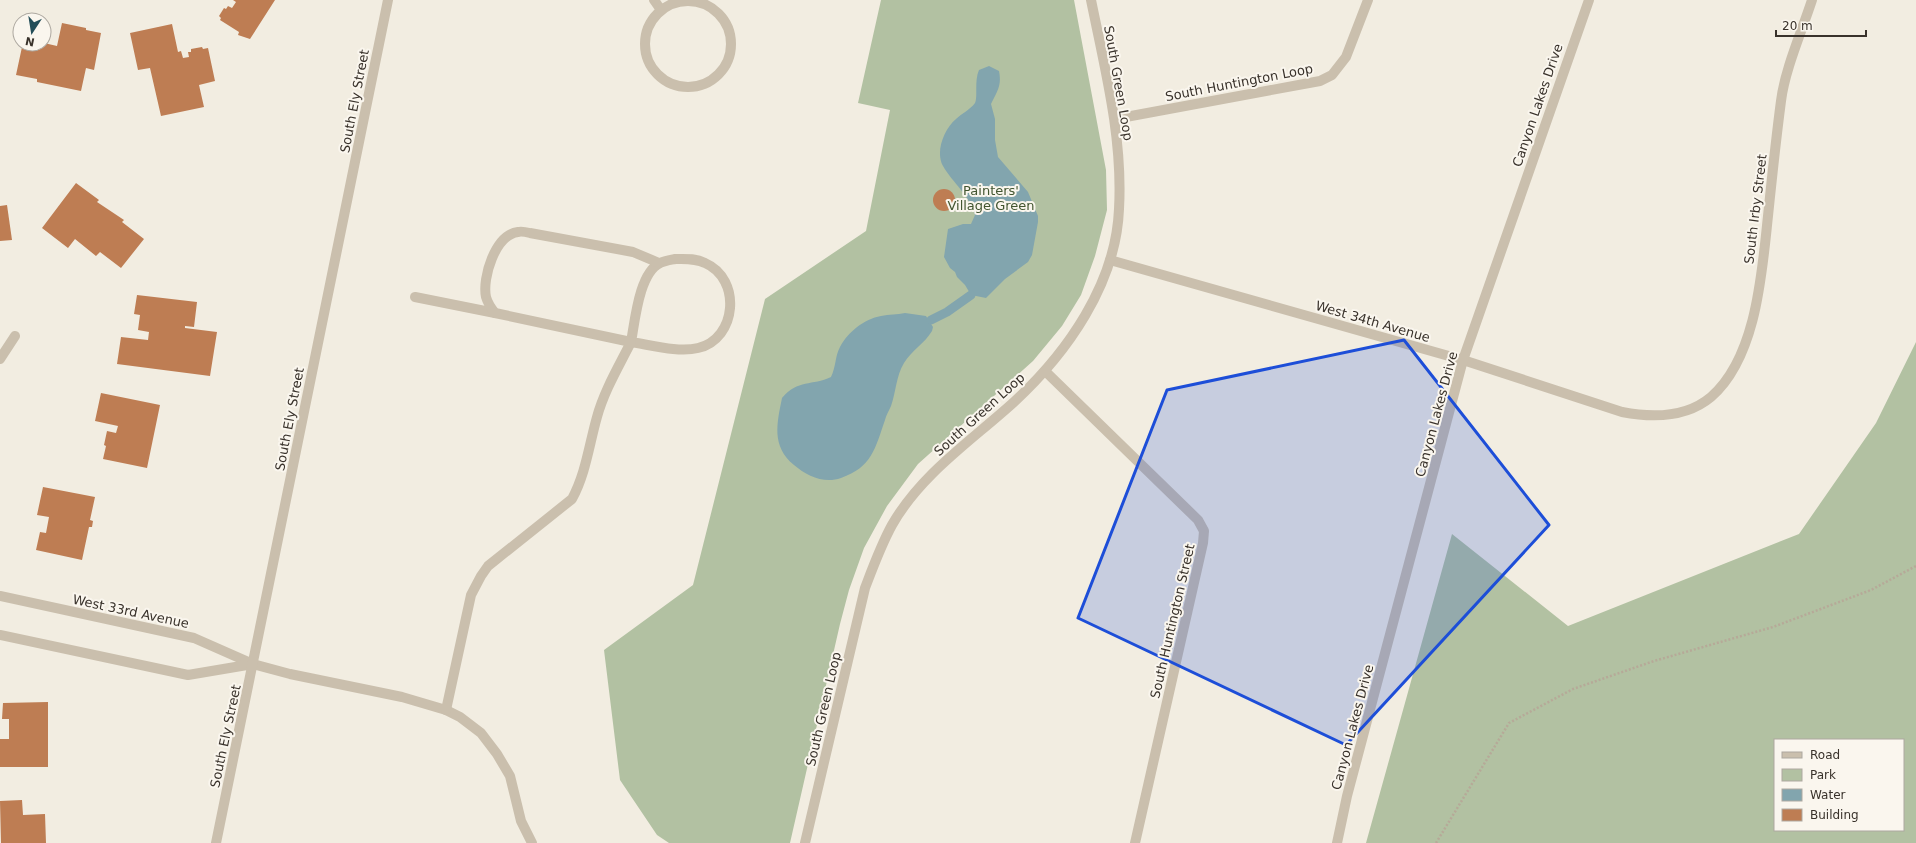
<svg xmlns="http://www.w3.org/2000/svg" width="1916" height="843" font-family="'DejaVu Sans',sans-serif">
<rect width="100%" height="100%" fill="#f2ede1"/>
<g fill="#b2c1a2" fill-rule="evenodd">
<polygon points="881,0 1074,0 1106,170 1107,210 1095,256 1081,295 1062,326 1033,361 918,464 887,506 864,548 849,590 840,624 790,843 669,843 657,835 620,780 604,650 693,585 765,299 866,231 890,110 858,103"/>
<path d="M 1916,342 L 1916,843 L 1366,843 L 1452,534 L 1568,626 L 1799,534 L 1876,423 ZM 1775,740 L 1903,740 L 1903,830 L 1775,830 Z"/>
</g>
<g fill="#82a5ae">
<path d="M 989,66 L 999,71 C 1002,86 997,91 991,104 L 995,119 L 995,140 L 998,157 L 1028,192 L 1038,216 L 1038,222 L 1032,255 L 1028,262 L 1005,279 L 986,298 L 971,295 L 965,285 L 957,277 L 955,272 L 950,268 L 944,257 L 948,229 L 963,224 L 971,224 L 975,215 C 970,196 953,183 943,166 C 935,152 944,129 956,119 C 962,113 970,110 975,103 C 978,97 974,81 979,70 Z"/>
<path d="M 905,313 L 926,316 L 933,327 L 932,331 C 925,343 911,351 904,363 C 896,376 896,392 891,406 C 889,411 886,415 885,420 C 875,449 872,467 841,478 C 824,484 807,476 794,465 C 771,446 777,423 782,398 C 798,379 812,386 831,377 C 836,367 835,356 840,347 C 848,332 864,319 881,316 C 889,314 897,315 905,313 Z"/>
</g>
<g fill="none" stroke-linecap="round" stroke-linejoin="round">
<polyline stroke="#82a5ae" stroke-width="9" points="931,320 947,312 971,295"/>
</g>
<g fill="#be7d53">
<polygon points="233,0 275,0 250,39 238,35 239,32 220,20 221,18 219,16 224,8 226,9 228,6 232,8 236,2"/>
<polygon points="62,23 86,28 86,30 101,33 94,70 86,68 81,91 37,82 37,79 16,75 22,47 27,48 28,44 44,43 57,46"/>
<polygon points="172,24 178,52 181,51 183,58 189,57 188,52 191,52 191,49 202,47 203,49 208,48 215,81 199,85 204,107 161,116 150,68 138,70 130,33"/>
<polygon points="76,183 99,200 97,202 124,220 122,222 144,239 121,268 100,252 96,256 75,239 68,248 42,228"/>
<circle cx="944" cy="200" r="11"/>
<polygon points="7,205 12,240 0,241 0,206"/>
<polygon points="137,295 197,302 194,327 185,326 185,328 217,332 210,376 117,364 121,337 148,340 149,332 138,330 140,315 134,314"/>
<polygon points="101,393 160,405 147,468 103,459 106,446 104,445 107,431 116,433 118,426 95,421"/>
<polygon points="43,487 95,497 90,520 93,521 92,527 89,527 82,560 36,550 40,532 46,533 49,517 37,515"/>
<polygon points="48,702 48,767 0,767 0,739 9,739 9,719 2,719 3,703"/>
<polygon points="22,800 23,815 45,814 46,843 1,843 0,801"/>
</g>
<g fill="none" stroke-linecap="round" stroke-linejoin="round">
<polyline stroke="#b6a998" stroke-width="2.5" stroke-dasharray="2 2" stroke-linecap="butt" points="1436,843 1509,723 1573,689 1654,661 1773,627 1871,590 1916,566"/>
<g stroke="#cabfad" stroke-width="10">
<polyline points="654,0 661,10"/>
<circle cx="688" cy="44" r="43"/>
<polyline points="1115,119 1320,81 1332,75 1346,57 1368,0"/>
<path d="M 675,259 C 685,259 695,258 705,263 C 742,279 737,339 698,348 C 679,353 651,345 631,342 C 635,321 639,273 660,263 C 664,261 670,260 675,259 Z"/>
<path d="M 1110,260 L 1463,360 L 1622,412 C 1653,418 1686,418 1711,397 C 1757,357 1762,271 1768,216 C 1772,177 1776,139 1781,101 C 1785,69 1802,31 1812,0"/>
<polyline points="415,297 495,313"/>
<polyline points="0,359 15,336"/>
<polyline points="1045,371 1198,520 1204,531 1203,543 1135,843"/>
<polyline points="0,596 194,638 253,664 290,674 402,697 446,710 460,717 481,733 497,754 510,776 521,821 532,843"/>
<polyline points="0,635 188,675 253,664"/>
<path d="M 446,710 L 471,595 L 481,576 L 488,566 L 572,499 C 586,473 589,445 597,417 C 604,391 619,366 631,342 L 495,313 C 491,308 488,304 486,297 C 482,278 495,235 518,232 C 521,231 526,232 530,233 L 633,252 L 659,263"/>
<polyline points="216,843 388,0"/>
<path d="M 805,843 L 865,588 C 873,567 881,545 892,525 C 921,474 971,441 1014,402 C 1067,353 1116,284 1119,209 C 1123,138 1105,69 1091,0"/>
<polyline points="1337,843 1347,796 1463,360 1589,0"/>
</g>
</g>
<path fill="#1d4ed8" fill-opacity="0.2" stroke="#1d4ed8" stroke-width="3" stroke-linejoin="round" d="M 1404,340 L 1549,525 L 1346,745 L 1078,618 L 1167,390 Z"/>
<g text-anchor="middle" stroke-width="4" stroke-linejoin="round" paint-order="stroke">
<g font-size="13" fill="#39322b" stroke="#faf6ee">
<text transform="translate(1239 82) rotate(-11)" y="5">South Huntington Loop</text>
<text transform="translate(1119 83) rotate(80)" y="5">South Green Loop</text>
<text transform="translate(354 101) rotate(-79)" y="5">South Ely Street</text>
<text transform="translate(1537 105) rotate(-71)" y="5">Canyon Lakes Drive</text>
<text transform="translate(1755 209) rotate(-83)" y="5">South Irby Street</text>
<text transform="translate(1373 321) rotate(16)" y="5">West 34th Avenue</text>
<text transform="translate(979 414) rotate(-42)" y="5">South Green Loop</text>
<text transform="translate(1436 414) rotate(-75)" y="5">Canyon Lakes Drive</text>
<text transform="translate(289 419) rotate(-79)" y="5">South Ely Street</text>
<text transform="translate(131 611) rotate(12)" y="5">West 33rd Avenue</text>
<text transform="translate(1172 621) rotate(-77)" y="5">South Huntington Street</text>
<text transform="translate(823 709) rotate(-77)" y="5">South Green Loop</text>
<text transform="translate(1352 727) rotate(-75)" y="5">Canyon Lakes Drive</text>
<text transform="translate(225 736) rotate(-78)" y="5">South Ely Street</text>
</g>
<g font-size="13" fill="#435631" stroke="#faf6ee">
<text x="991" y="195">Painters'<tspan x="991" dy="15">Village Green</tspan></text>
</g>
</g>
<rect x="1774" y="739" width="130" height="92" fill="#faf6ee" stroke="#ada8a0"/>
<rect x="1782" y="752" width="20" height="6" fill="#cabfad" stroke="#ada8a0"/>
<text x="1810" y="759" font-size="12" fill="#39322b">Road</text>
<rect x="1782" y="769" width="20" height="12" fill="#b2c1a2" stroke="#ada8a0"/>
<text x="1810" y="779" font-size="12" fill="#39322b">Park</text>
<rect x="1782" y="789" width="20" height="12" fill="#82a5ae" stroke="#ada8a0"/>
<text x="1810" y="799" font-size="12" fill="#39322b">Water</text>
<rect x="1782" y="809" width="20" height="12" fill="#be7d53" stroke="#ada8a0"/>
<text x="1810" y="819" font-size="12" fill="#39322b">Building</text>
<g transform="translate(32 32) rotate(192)"><circle r="19" fill="#faf6ee" stroke="#ada8a0"/>
<path d="M0-3L7 15L0 10L-7 15Z" fill="#234d58"/>
<text y="-6" font-size="11" font-weight="bold" text-anchor="middle" fill="#39322b">N</text>
</g>
<path d="M1776 30v6h90v-6" fill="none" stroke="#39322b" stroke-width="2"/>
<text x="1782" y="30" font-size="12" fill="#39322b" stroke="#faf6ee" stroke-width="3" paint-order="stroke">20 m</text>
</svg>
